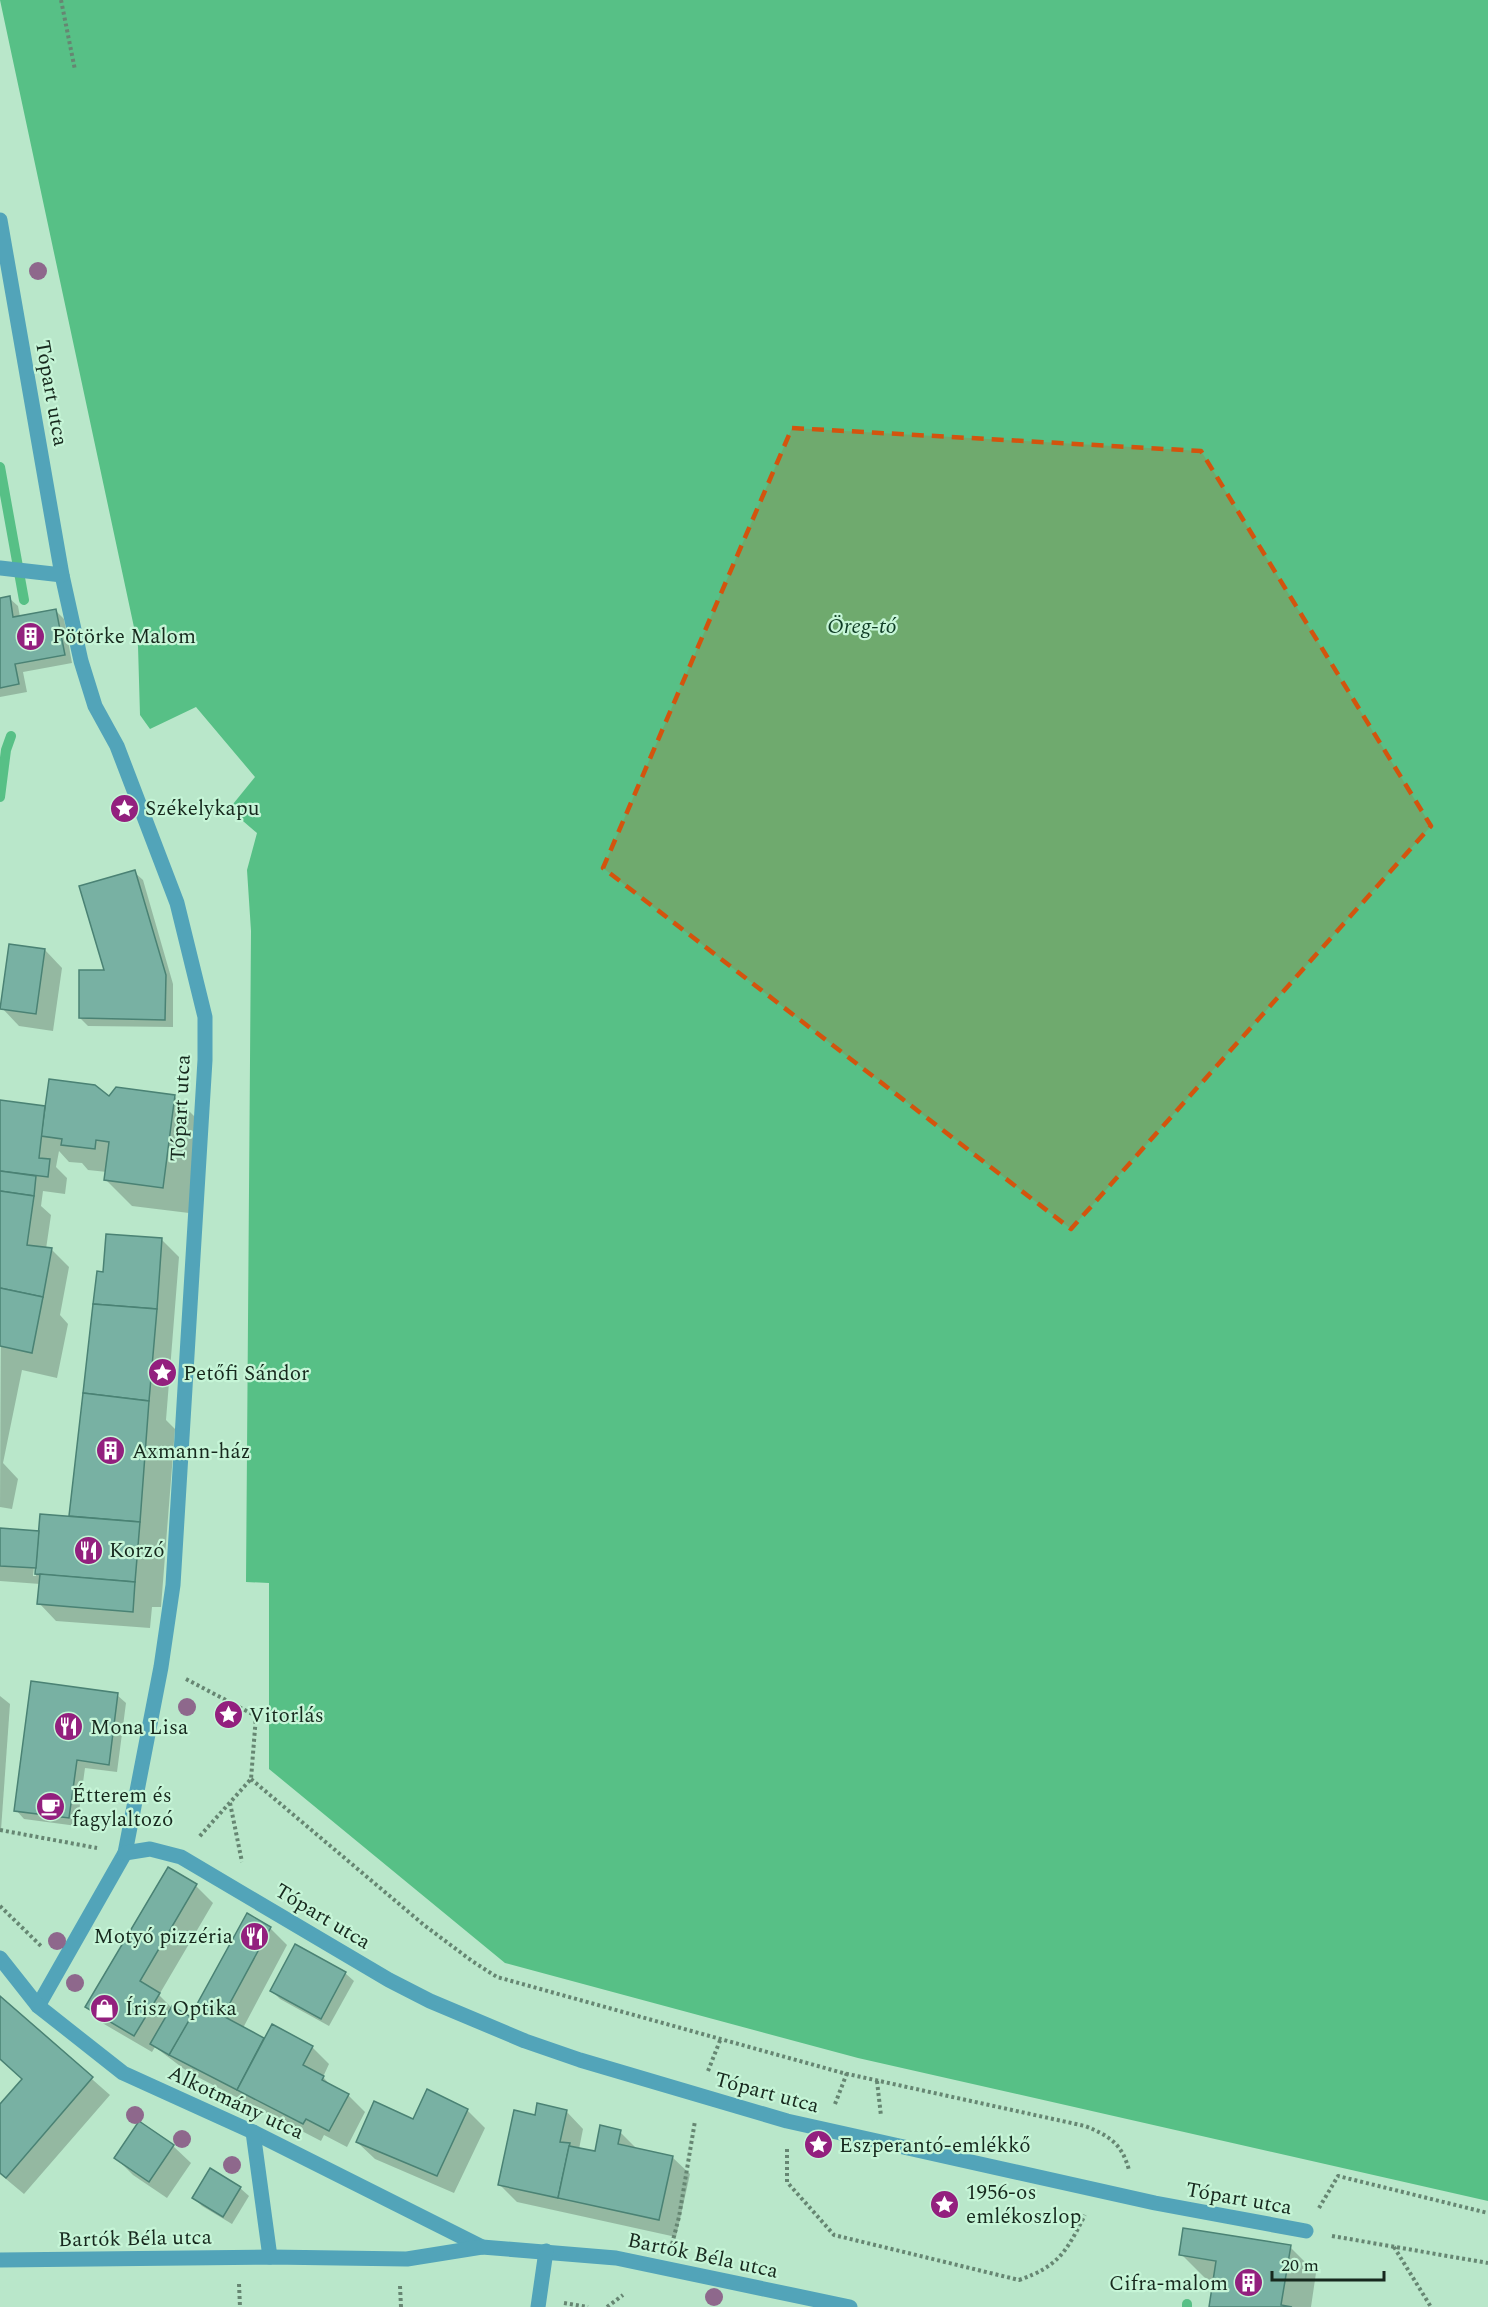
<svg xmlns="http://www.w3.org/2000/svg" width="1488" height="2307" font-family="Spectral,serif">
<rect width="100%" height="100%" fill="#b9e7ca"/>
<polygon fill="#57c086" points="0,0 1488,0 1488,2201 858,2058 505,1963 269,1769 269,1583 246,1582 251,931 247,870 257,833 229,809 255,777 196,707 150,729 140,715 138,646"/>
<g fill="#0003" fill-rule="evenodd">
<polygon points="9,598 18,606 20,617 56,611 64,619 72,663 23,672 27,692 0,697 0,599"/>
<polygon points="134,872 143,880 173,984 173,1027 88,1026 80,1018 106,972"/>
<polygon points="45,950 62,968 53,1031 19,1026 2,1008"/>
<polygon points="174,1096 200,1122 189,1213 132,1206 106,1180 107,1172 88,1170 82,1163 69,1162 59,1151 56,1167 67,1178 65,1194 43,1191 41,1206 51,1215 46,1249 51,1249 69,1267 60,1315 68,1324 57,1378 22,1370 3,1463 18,1479 12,1509 0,1507 2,1101 47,1107 109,1098"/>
<path d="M 162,1240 L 179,1257 L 166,1420 L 175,1429 L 161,1607 L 152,1607 L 150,1628 L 56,1621 L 39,1603 L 40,1584 L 0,1581 L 0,1529 L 40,1533 L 70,1518 L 98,1272 L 105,1273 ZM 36,1546 L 39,1546 L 36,1576 L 33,1576 Z"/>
<polygon points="117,1695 126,1703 117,1772 85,1768 77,1826 24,1819 16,1810"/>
<polygon points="0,1696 10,1704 1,1830 0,1830"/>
<polygon points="196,1886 213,1903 159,1995 171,2007 191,2019 270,1928 287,1945 243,2028 265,2040 312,2047 329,2064 323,2077 333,2088 348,2095 365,2112 347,2147 324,2135 321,2141 188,2072 155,2047 152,2052 104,2024 87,2006"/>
<polygon points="345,1973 354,1981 329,2026 280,1999 272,1991"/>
<polygon points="0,1998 110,2095 24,2194 0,2174 0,2107 23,2080 0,2060"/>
<polygon points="427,2091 467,2110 485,2128 454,2193 375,2159 357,2142 414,2121"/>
<polygon points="566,2111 583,2129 579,2149 596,2153 620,2132 638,2150 672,2157 690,2174 676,2237 517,2202 500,2185 536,2117"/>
<polygon points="173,2146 191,2163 167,2198 133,2175 116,2158"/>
<polygon points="240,2188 249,2196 232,2224 202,2206 194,2198"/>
<polygon points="1290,2247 1316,2273 1311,2307 1210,2307 1214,2281 1207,2280 1181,2254"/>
</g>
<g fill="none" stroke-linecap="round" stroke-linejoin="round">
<g stroke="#57c086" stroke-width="10">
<polyline points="0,467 24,600"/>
<polyline points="0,797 6,750 11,736"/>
<polyline points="1187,2307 1187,2304"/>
</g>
</g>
<g fill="#78b1a3" stroke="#4a8274" stroke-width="1.5">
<polygon points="10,596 13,617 56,609 65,655 15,664 19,684 0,688 0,598"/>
<polygon points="135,870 166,975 165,1020 79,1018 79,970 104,970 79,886"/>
<polygon points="9,944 45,949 36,1014 0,1009"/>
<polygon points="49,1079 95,1085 109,1096 116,1087 175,1095 163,1188 104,1180 109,1142 96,1140 95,1149 61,1145 62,1139 41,1136"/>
<polygon points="0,1100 45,1106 39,1158 50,1159 48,1177 0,1171"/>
<polygon points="0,1171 36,1176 34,1196 0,1191"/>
<polygon points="0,1191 34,1196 27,1245 52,1248 43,1297 0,1288"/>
<polygon points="106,1234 162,1238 157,1309 93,1304 97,1271 103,1272"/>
<polygon points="0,1288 43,1297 32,1353 0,1346"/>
<polygon points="93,1304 157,1309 149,1401 83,1393"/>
<polygon points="83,1393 149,1401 140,1522 69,1516"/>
<polygon points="40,1514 140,1522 135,1582 35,1574"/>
<polygon points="0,1528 39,1531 36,1568 0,1566"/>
<polygon points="40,1574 135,1582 133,1612 37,1604"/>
<polygon points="31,1681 118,1693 109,1765 77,1760 69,1818 14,1811"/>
<polygon points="168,1867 197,1884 140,1981 160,1993 134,2036 85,2007"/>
<polygon points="247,1913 271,1927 223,2016 264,2038 237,2090 169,2055"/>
<polygon points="295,1944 346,1972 321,2019 270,1991"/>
<polygon points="0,1996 93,2077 6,2178 0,2173 0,2104 22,2079 0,2059"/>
<polygon points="172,2006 191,2017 169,2055 150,2044"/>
<polygon points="272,2024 313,2046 303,2065 324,2076 322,2080 349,2094 329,2131 306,2119 303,2124 237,2090"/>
<polygon points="427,2089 468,2109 437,2176 356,2142 374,2101 413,2119"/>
<polygon points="537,2103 567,2110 560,2142 570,2143 558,2198 498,2185 514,2110 535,2115"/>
<polygon points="139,2121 174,2145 149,2182 114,2158"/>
<polygon points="600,2125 621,2130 618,2144 673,2156 659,2220 558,2198 569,2146 595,2151"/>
<polygon points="210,2168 241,2187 223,2217 192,2198"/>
<polygon points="1183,2228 1291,2245 1281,2305 1292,2307 1209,2307 1216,2261 1179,2255"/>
</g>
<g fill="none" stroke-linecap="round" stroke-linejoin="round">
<g stroke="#668672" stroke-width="4" stroke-dasharray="3 3" stroke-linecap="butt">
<polyline points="61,0 75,70"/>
<polyline points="186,1679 256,1716 251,1779 199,1837"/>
<path d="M 251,1779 L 424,1925 L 472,1961 L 497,1977 L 843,2073 L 1085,2126 C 1110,2136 1122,2144 1129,2170"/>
<polyline points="230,1803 242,1862"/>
<polyline points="0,1830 97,1848"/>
<polyline points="0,1906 42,1947"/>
<polyline points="708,2071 721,2038"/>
<polyline points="877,2081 881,2116"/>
<polyline points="835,2104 847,2073"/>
<path d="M 787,2149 L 787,2182 L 834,2235 L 1019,2280 C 1059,2266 1066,2252 1085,2215"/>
<polyline points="1319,2208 1338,2176 1488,2213"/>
<polyline points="1332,2236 1488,2263"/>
<polyline points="672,2244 679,2217 695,2121"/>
<polyline points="1394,2247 1431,2307"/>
<polyline points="239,2284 240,2307"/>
<polyline points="400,2286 401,2307"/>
<polyline points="564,2303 588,2307"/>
<polyline points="607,2307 623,2295"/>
</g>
<g stroke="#52a4b9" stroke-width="15">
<polyline points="0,220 62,575 81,661 95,706 117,746 177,903 205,1017 205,1060 173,1585 161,1667 125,1853 38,2006"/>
<polyline points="0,568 62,575"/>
<polyline points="125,1853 150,1849 181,1857 389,1980 430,2001 525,2041 580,2060 787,2121 1155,2203 1306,2231"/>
<polyline points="0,1958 38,2006 123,2073 253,2132 482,2247"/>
<polyline points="253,2132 270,2257"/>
<polyline points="0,2260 270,2257 407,2259 482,2247 616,2258 850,2307"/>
<polyline points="538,2307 546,2251"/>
</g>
</g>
<g fill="#8e688c">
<circle cx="38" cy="271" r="9"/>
<circle cx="187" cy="1707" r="9"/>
<circle cx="57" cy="1941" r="9"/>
<circle cx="75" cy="1983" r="9"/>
<circle cx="135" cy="2115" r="9"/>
<circle cx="182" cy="2139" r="9"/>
<circle cx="232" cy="2165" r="9"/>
<circle cx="714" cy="2297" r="9"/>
</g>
<path fill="#d3540e" fill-opacity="0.2" stroke="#d3540e" stroke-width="4.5" stroke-dasharray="12 8" stroke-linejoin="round" d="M 792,428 L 1201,451 L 1431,826 L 1071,1229 L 603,868 Z"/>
<defs>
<symbol id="building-disc" viewBox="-11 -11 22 22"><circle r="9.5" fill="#93207e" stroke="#c6f5d7"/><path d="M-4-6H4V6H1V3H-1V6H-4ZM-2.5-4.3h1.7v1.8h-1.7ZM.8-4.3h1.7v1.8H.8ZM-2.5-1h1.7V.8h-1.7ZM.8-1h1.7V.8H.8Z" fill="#fff"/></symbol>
<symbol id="sight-disc" viewBox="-11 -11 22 22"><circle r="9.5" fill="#93207e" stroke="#c6f5d7"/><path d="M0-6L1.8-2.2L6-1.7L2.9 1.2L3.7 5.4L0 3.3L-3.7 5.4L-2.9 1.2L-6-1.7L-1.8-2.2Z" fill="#fff"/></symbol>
<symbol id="restaurant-disc" viewBox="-11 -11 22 22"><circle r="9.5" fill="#93207e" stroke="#c6f5d7"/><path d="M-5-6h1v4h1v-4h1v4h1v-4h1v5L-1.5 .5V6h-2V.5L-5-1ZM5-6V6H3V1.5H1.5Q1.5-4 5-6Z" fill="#fff"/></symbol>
<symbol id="cafe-disc" viewBox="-11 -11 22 22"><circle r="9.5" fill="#93207e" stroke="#c6f5d7"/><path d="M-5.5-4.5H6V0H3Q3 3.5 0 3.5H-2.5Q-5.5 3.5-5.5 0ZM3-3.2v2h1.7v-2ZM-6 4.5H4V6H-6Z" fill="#fff"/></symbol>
<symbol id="shop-disc" viewBox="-11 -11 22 22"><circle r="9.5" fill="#93207e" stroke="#c6f5d7"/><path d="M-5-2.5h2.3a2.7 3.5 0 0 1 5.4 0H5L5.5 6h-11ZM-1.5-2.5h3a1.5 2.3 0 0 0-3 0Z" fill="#fff"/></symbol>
</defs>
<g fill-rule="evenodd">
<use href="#building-disc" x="14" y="620" width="33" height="33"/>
<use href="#sight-disc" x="108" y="792" width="33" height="33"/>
<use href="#sight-disc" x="146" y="1356" width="33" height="33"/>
<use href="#building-disc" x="94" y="1434" width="33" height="33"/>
<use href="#restaurant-disc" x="72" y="1534" width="33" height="33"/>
<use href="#sight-disc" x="212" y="1698" width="33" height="33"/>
<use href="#restaurant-disc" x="52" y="1710" width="33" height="33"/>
<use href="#cafe-disc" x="34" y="1790" width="33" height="33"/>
<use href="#restaurant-disc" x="238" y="1920" width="33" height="33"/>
<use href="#shop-disc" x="88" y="1992" width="33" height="33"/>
<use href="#sight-disc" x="802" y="2128" width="33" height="33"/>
<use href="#sight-disc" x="928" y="2188" width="33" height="33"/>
<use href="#building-disc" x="1232" y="2266" width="33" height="33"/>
</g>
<g text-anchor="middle" stroke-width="4.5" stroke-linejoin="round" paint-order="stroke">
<g font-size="21" fill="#17291e" stroke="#c6f5d7">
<text transform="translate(52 393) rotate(80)" y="7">Tópart utca</text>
<text transform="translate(180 1108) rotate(-87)" y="7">Tópart utca</text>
<text transform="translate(323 1916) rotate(31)" y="7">Tópart utca</text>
<text transform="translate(767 2092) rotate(15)" y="7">Tópart utca</text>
<text transform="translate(236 2102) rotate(25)" y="7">Alkotmány utca</text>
<text transform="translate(1239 2198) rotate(10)" y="7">Tópart utca</text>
<text transform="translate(135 2238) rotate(-1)" y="7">Bartók Béla utca</text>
<text transform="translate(703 2255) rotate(12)" y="7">Bartók Béla utca</text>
</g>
<g font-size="21" fill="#17291e" stroke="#c6f5d7" text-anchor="start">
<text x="52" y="643">Pötörke Malom</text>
<text x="145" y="815">Székelykapu</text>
<text x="183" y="1380">Petőfi Sándor</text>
<text x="132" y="1458">Axmann-ház</text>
<text x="109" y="1557">Korzó</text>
<text x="249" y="1722">Vitorlás</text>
<text x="90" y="1734">Mona Lisa</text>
<text x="72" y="1802">Étterem és<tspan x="72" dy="24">fagylaltozó</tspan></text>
<text x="233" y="1943" text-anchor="end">Motyó pizzéria</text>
<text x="125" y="2015">Írisz Optika</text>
<text x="839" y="2152">Eszperantó-emlékkő</text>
<text x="966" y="2199">1956-os<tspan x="966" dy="24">emlékoszlop</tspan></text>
<text x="1228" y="2290" text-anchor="end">Cifra-malom</text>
</g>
<g font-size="22" font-style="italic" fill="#0e3b24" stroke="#c6f5d7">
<text x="862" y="633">Öreg-tó</text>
</g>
</g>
<path d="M1272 2271v9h112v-9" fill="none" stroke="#17291e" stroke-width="3"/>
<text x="1281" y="2271" font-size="18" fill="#17291e" stroke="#c6f5d7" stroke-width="4.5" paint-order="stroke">20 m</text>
</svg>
